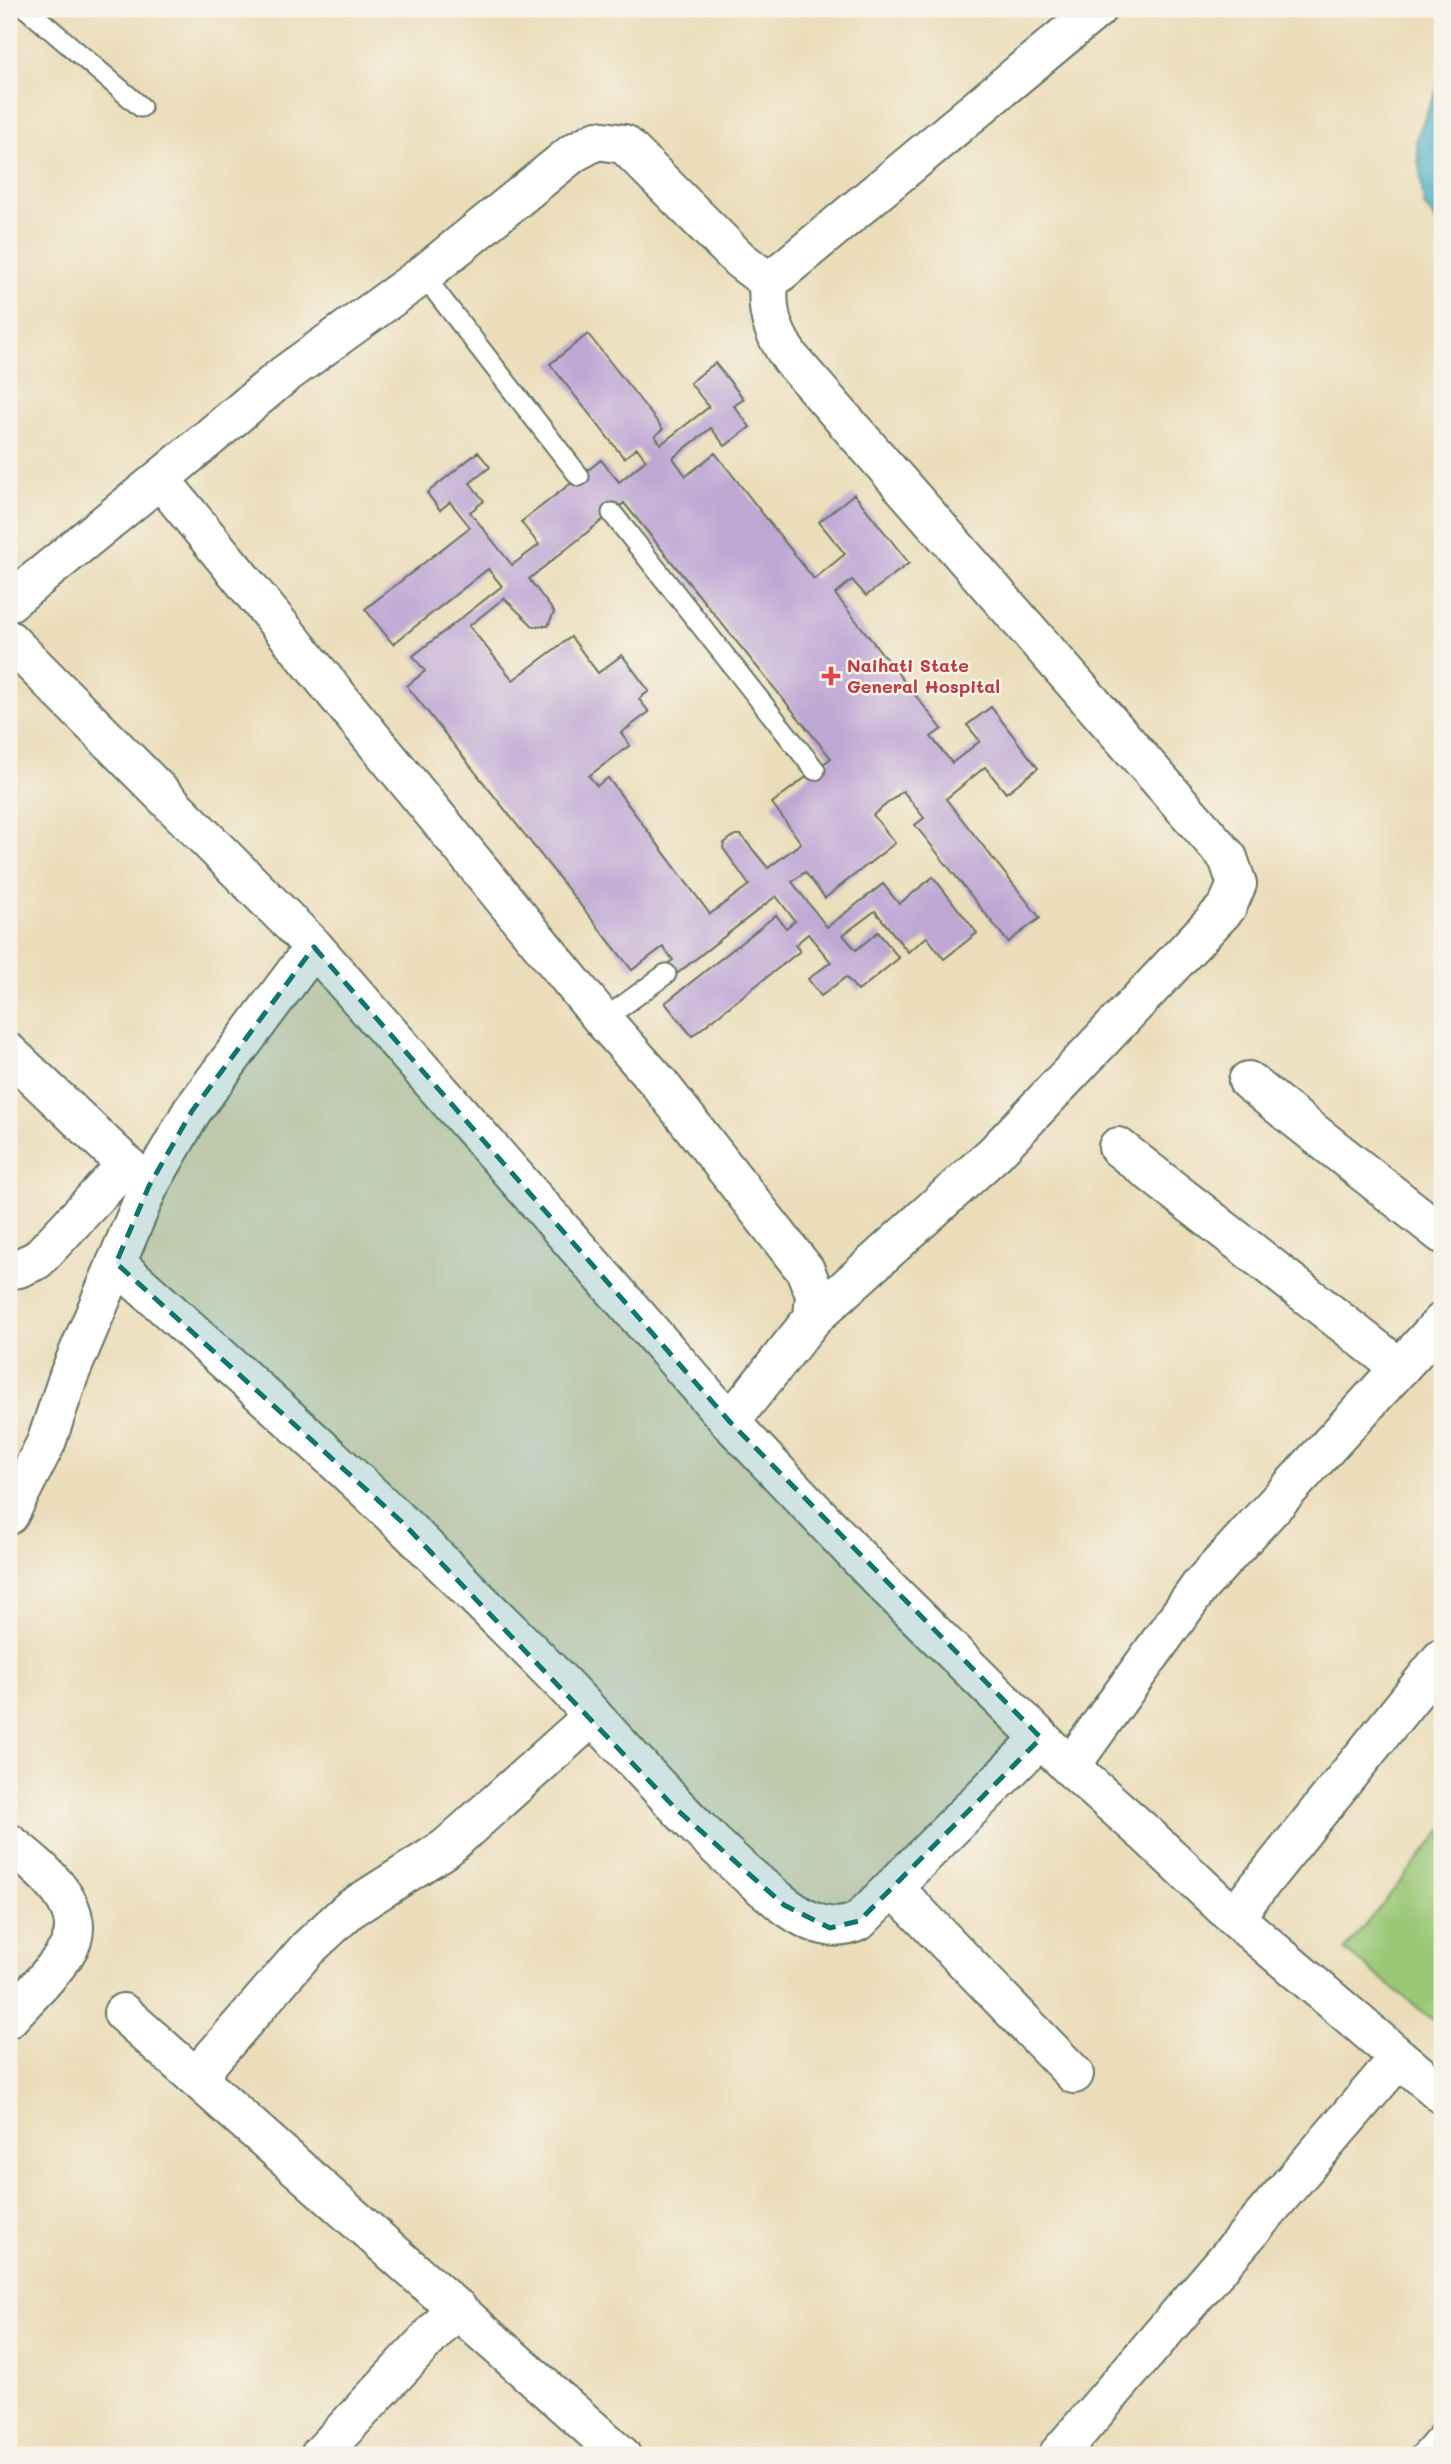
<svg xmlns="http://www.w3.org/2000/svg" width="1451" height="2464" font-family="Mali,sans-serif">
<rect width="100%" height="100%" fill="#f7f3e8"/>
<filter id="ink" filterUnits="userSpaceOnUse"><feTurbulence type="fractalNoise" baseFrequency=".0143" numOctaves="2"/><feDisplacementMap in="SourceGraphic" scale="14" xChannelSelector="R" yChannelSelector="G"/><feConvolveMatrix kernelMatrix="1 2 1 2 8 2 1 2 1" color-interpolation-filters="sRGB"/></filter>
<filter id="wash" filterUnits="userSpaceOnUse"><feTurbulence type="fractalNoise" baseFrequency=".00686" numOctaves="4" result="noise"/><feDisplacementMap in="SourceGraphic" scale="28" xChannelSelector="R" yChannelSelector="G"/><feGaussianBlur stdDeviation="1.57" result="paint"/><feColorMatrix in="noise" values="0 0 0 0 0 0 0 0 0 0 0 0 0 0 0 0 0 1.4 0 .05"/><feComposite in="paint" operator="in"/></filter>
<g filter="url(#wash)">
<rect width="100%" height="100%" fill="#ebddb9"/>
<polygon fill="#99c775" stroke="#5c8254" stroke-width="2" points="1442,1830 1442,2027 1345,1950"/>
<polygon fill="#45afc3" stroke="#32767c" stroke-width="2" points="1442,77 1442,230 1424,205 1416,139"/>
<g id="blocks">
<path fill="#bfa7d4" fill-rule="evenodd" d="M 588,334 L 663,429 L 655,436 L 661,444 L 709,407 L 690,383 L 715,363 L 744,399 L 734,406 L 750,427 L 725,446 L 711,428 L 673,458 L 686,476 L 715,453 L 814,579 L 845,554 L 819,522 L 854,494 L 909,563 L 866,596 L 852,580 L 835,594 L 942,729 L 931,737 L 952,763 L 980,741 L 967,725 L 991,707 L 1038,768 L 1006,793 L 985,767 L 946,799 L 1040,918 L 1008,942 L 915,825 L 924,818 L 903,791 L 873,815 L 895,843 L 825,898 L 805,872 L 792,882 L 827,927 L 883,884 L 899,904 L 933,877 L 977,933 L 944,959 L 927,937 L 908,952 L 875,911 L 843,935 L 856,950 L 878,932 L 899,958 L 858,991 L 846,977 L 821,996 L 808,979 L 831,962 L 808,934 L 795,945 L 800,951 L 692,1036 L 665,1003 L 776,915 L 786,928 L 795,921 L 776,896 L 670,979 L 661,968 L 673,960 L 663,947 L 632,970 L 407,686 L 425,671 L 413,656 L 502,586 L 488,569 L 393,644 L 365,609 L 470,527 L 450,502 L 440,510 L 427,493 L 478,452 L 490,467 L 470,483 L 484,501 L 470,512 L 512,565 L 539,545 L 521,522 L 601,460 L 619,482 L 646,460 L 637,448 L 624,458 L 550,364 ZM 624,503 L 831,758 L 772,803 L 801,843 L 768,868 L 741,835 L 735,835 L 724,843 L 723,848 L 749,885 L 710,914 L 608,778 L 597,786 L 589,776 L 630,745 L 621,733 L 649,712 L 639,699 L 649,691 L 622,655 L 598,673 L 571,637 L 513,680 L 469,626 L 504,598 L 533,626 L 548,626 L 554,612 L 529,579 Z"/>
</g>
</g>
<g filter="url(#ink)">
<use href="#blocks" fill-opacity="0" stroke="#667563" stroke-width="2"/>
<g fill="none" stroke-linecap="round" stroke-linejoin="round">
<defs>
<g id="service">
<polyline points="27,9 141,107"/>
<polyline points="423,275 579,476"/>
<polyline points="612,513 815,770"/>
<polyline points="603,1020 666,974"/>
<polyline points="1420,2455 1442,2430"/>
</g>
<g id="minor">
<path d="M 769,282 C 766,313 773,334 791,359 L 1228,858 L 1237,884 L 1227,907 L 995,1153 L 813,1318"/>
<polyline points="9,602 160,479"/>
<polyline points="9,1053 149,1186"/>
<polyline points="1248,1081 1442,1234"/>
<polyline points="1118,1147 1400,1368"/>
<path d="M 116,1263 C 238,1373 361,1480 476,1597 C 516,1637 557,1676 595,1718 C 655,1783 712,1849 782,1903 C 805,1921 832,1935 859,1921 L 1041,1738"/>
<polyline points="9,1269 19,1268 37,1260 126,1165"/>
<polyline points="730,1422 813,1318 815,1294 805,1270 658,1082 603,1020 160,479 284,375 423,275 573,153 597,140 624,144 740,260 769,282 1097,9"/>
<polyline points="9,1515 46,1443 69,1375 149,1186 192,1111 314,947"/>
<polyline points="1070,1767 1200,1586 1442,1322"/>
<path d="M 9,1843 C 38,1866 95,1909 66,1952 C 51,1976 27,1997 9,2018"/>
<polyline points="893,1887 1074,2074"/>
<polyline points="1234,1917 1442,1658"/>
<polyline points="123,2013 621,2455"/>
<polyline points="196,2077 307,1949 349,1910 446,1848 593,1716"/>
<polyline points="320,2455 457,2308"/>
<polyline points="1058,2455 1399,2058"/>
</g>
<polyline id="tertiary" points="9,640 314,947 730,1422 878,1578 1070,1767 1146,1834 1234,1917 1442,2094"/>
</defs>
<use href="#service" stroke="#667563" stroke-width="23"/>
<use href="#minor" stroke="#667563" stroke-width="42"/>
<use href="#tertiary" stroke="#667563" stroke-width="42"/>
<use href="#service" stroke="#fff" stroke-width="19"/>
<use href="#minor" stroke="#fff" stroke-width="38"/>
<use href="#tertiary" stroke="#fff" stroke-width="38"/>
</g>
</g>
<path fill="#0f766e" fill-opacity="0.2" stroke="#0f766e" stroke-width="5" stroke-dasharray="14 9" stroke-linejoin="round" d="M 314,947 L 730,1422 L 1041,1738 L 859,1921 L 830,1928 L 784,1905 L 675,1808 L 402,1522 L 116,1263 L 149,1186 L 192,1111 Z"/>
<path fill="#e0444e" stroke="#f7f3e8" stroke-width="2.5" d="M827.5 665.5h7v7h7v7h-7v7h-7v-7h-7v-7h7z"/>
<g text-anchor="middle" stroke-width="5" stroke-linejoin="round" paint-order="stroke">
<g font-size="18" font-weight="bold" fill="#be3a42" stroke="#f7f3e8" text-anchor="start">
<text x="847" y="672">Naihati State<tspan x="847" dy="21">General Hospital</tspan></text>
</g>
</g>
<rect width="1451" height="2464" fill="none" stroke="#f7f3e8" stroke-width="35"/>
</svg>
